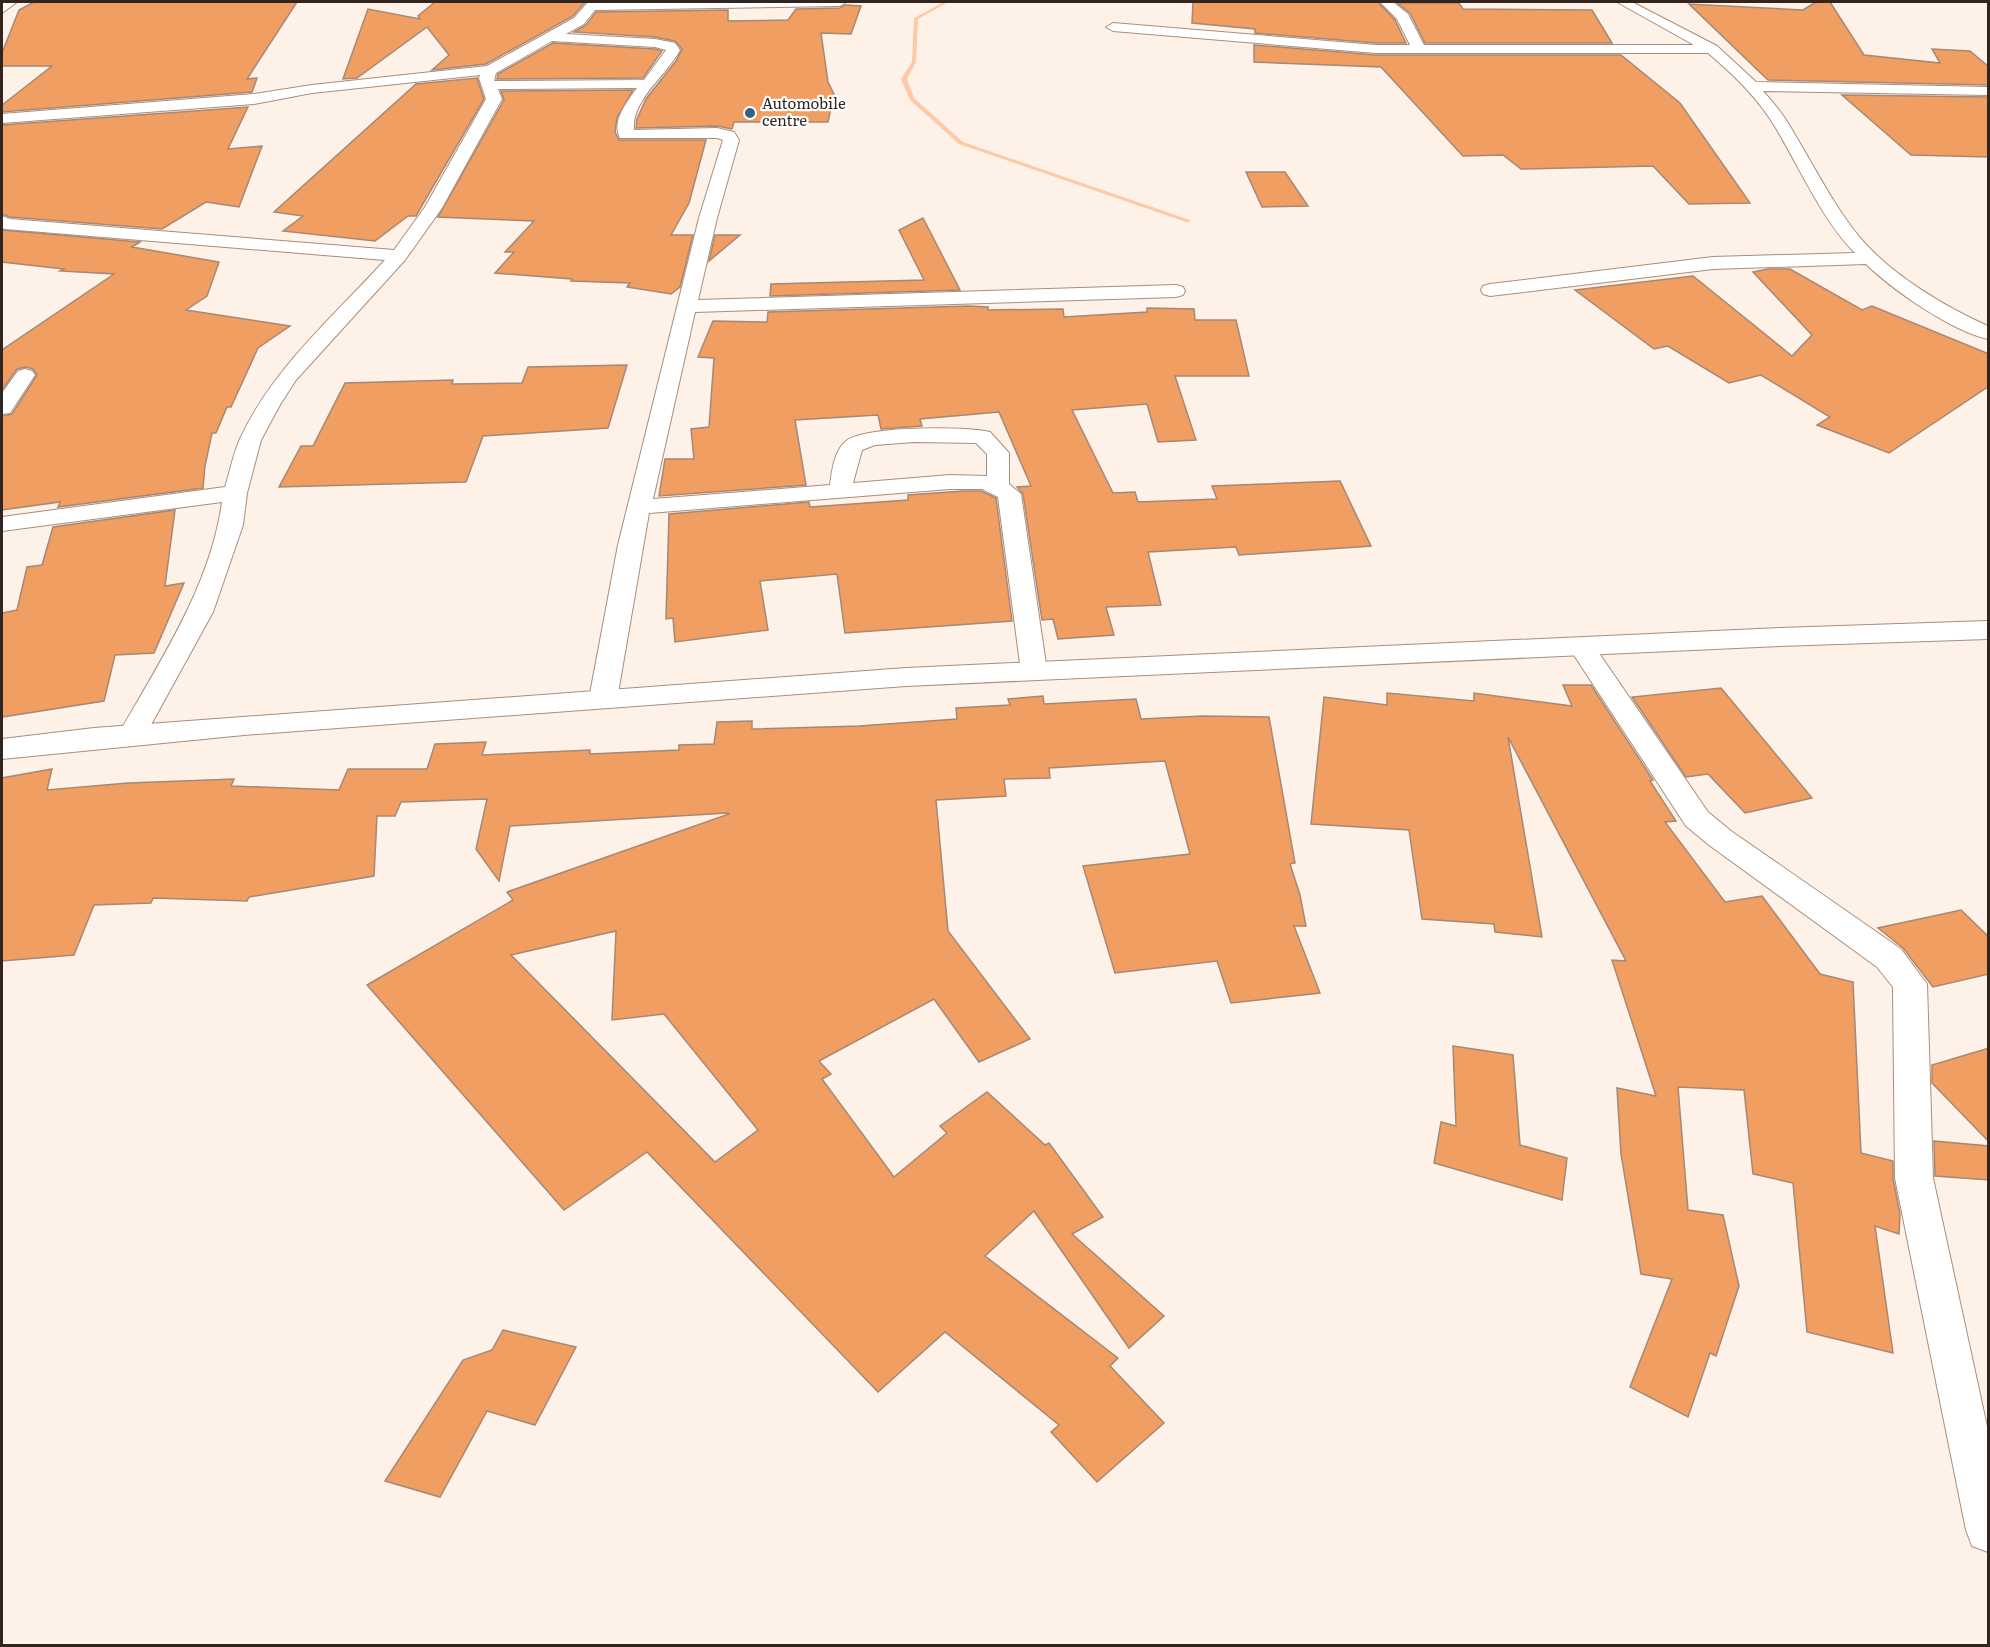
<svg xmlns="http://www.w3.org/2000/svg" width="1990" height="1647" font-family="Literata,serif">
<rect width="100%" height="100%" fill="#fef1e8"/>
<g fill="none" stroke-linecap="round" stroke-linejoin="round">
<polygon fill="#fdc9a7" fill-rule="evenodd" points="944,2 948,2 918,19 916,62 907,79 914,98 963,142 1190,220 1190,222 1186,222 959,144 910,100 901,79 912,62 914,18"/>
</g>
<g fill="#f09e62" stroke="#a68874" stroke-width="1.5" fill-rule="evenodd">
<polygon points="34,2 297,2 247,79 257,78 252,92 2,112 2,105 52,66 2,66 2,53 19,10"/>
<polygon points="435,2 585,2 573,16 486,64 432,70 449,55 427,27 357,78 343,79 368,9 420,19 418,16"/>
<polygon points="1193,2 1378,2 1395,20 1406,43 1376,43 1255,33 1255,29 1192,23"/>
<polygon points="1816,2 1830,2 1864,55 1940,63 1932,49 1970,51 1989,67 1989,85 1768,80 1689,4 1803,10"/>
<polygon points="1397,3 1459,3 1463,9 1592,10 1612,43 1425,43 1410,13"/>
<polygon points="845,5 861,6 851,34 821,33 828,82 834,94 828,122 734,122 732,129 717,126 636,128 637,119 646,99 676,61 682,49 675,41 655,37 574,32 586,25 596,12 728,10 728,21 788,20 796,9 840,8"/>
<polygon points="553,43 655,49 662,51 643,78 497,79 498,74"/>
<polygon points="1254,45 1376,55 1621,55 1680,103 1750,203 1689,204 1653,166 1521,169 1503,155 1463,156 1381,67 1254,62"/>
<polygon points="477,78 484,99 416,216 408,216 375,241 283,231 303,216 274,212 416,84"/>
<polygon points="633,90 617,118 615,132 619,140 706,140 689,203 671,235 693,235 680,287 671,294 627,287 630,283 571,281 572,279 495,273 514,252 505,252 534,221 438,217 504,100 501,91"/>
<polygon points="1842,95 1989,97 1989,157 1911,155"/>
<polygon points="248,107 228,149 262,146 239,207 206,202 162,229 10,217 2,214 2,125"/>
<polygon points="1246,172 1285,172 1308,206 1262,207"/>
<polygon points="923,218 960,290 770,296 771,284 924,280 899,230"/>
<polygon points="2,230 140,242 132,247 219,262 207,296 186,310 290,326 258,348 231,407 227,407 216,433 212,433 205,466 203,488 58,507 60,502 2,510 2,416 12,414 37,375 33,369 26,367 17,369 2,390 2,350 114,274 60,271 64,269 2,262"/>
<polygon points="715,235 740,235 709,261"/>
<polygon points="1768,269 1790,269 1862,310 1872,306 1989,354 1989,386 1889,453 1817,425 1830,417 1761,375 1729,383 1668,346 1654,349 1575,290 1693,276 1792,356 1812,335 1753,272"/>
<polygon points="968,306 988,307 988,310 1063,309 1064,317 1147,312 1147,308 1194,309 1195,320 1236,320 1249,376 1175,376 1196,440 1158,442 1147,404 1072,410 1113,493 1135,492 1138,502 1217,499 1212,486 1340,481 1371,546 1239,555 1236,547 1148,552 1161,605 1106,607 1114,635 1058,639 1053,619 1042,620 1023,494 1017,487 1031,486 999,412 920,419 922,426 881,429 878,415 795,420 806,485 659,496 665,459 694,459 691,429 709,427 714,358 698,357 713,321 767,322 768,312"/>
<polygon points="627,365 608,428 483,436 466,482 279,487 301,446 313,446 345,383 453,380 452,384 522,383 528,367"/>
<polygon points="963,491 981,491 996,498 1012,621 845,633 837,574 760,581 768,630 675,642 673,618 666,619 669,514 809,502 810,507 908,500 908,495"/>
<polygon points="175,510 165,586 184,583 154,653 115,655 104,701 2,717 2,613 17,610 27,567 42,565 53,527"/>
<polygon points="1563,685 1591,685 1653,780 1650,781 1676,821 1665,822 1725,902 1762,896 1820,974 1853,982 1861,1153 1893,1161 1893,1178 1900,1214 1899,1234 1875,1226 1893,1353 1807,1332 1793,1183 1753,1174 1744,1090 1678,1087 1688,1210 1723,1215 1739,1286 1716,1356 1710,1353 1688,1417 1630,1387 1672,1279 1641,1274 1621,1154 1617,1088 1656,1096 1612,960 1626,961 1508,737 1542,937 1495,932 1494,924 1422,919 1409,830 1311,824 1324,697 1387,705 1387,693 1474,701 1474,693 1572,706"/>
<polygon points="1721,688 1812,798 1745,813 1708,774 1686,777 1632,697"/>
<path d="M 1043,696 L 1044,704 L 1136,699 L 1141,719 L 1203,716 L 1269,717 L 1295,863 L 1290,864 L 1300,895 L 1306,926 L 1294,926 L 1320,993 L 1231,1003 L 1217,961 L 1115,973 L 1083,866 L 1190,854 L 1165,761 L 1049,768 L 1050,778 L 1004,779 L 1006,796 L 936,800 L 948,931 L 1030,1039 L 979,1062 L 934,999 L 819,1061 L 831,1074 L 822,1079 L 894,1177 L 947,1133 L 940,1126 L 987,1092 L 1045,1145 L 1049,1143 L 1103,1217 L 1072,1234 L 1164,1316 L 1129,1348 L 1034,1211 L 985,1256 L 1118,1358 L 1110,1366 L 1164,1423 L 1097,1482 L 1051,1432 L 1059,1425 L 945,1332 L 878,1392 L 647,1152 L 564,1210 L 367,985 L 513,900 L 507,892 L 729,814 L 728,813 L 510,826 L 499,881 L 476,849 L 487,799 L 401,802 L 395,816 L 377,816 L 374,876 L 249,897 L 247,901 L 153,898 L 151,903 L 94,905 L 74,955 L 2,961 L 2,778 L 52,769 L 47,790 L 128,783 L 234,779 L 231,786 L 339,790 L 348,769 L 427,769 L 435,744 L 486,742 L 482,755 L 590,750 L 590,754 L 679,750 L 679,745 L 714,744 L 717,722 L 752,721 L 752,729 L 859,726 L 957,719 L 956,708 L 1010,705 L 1008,699 ZM 616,931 L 612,1020 L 664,1014 L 758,1130 L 715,1162 L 511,955 Z"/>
<polygon points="1961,910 1989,937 1989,974 1933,987 1903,948 1878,928"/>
<polygon points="1453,1046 1513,1055 1520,1145 1567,1158 1562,1200 1434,1163 1441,1122 1456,1126"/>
<polygon points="1989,1048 1989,1142 1932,1083 1932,1065"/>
<polygon points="1934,1141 1989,1146 1989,1180 1935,1176"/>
<polygon points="503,1330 576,1347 535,1425 487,1411 440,1497 385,1481 463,1360 492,1350"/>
</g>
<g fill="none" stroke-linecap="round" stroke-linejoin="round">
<defs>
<g id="minor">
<polygon points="3,2 17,2 2,13"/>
<path d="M 588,2 L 846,2 L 840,6 L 595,10 L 584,24 L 566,34 L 655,39 L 675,43 L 680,50 C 667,75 631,100 634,130 L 717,128 L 734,132 L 739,140 L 717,218 L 698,300 L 1176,285 L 1183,287 L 1185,291 L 1183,295 L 1176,297 L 695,312 L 653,499 L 830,485 C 832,471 834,451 846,441 C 863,426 966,426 990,432 L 1009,453 L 1009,484 L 1021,494 L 1047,671 L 1043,677 L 1034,679 L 1025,677 L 1021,671 L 998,497 L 982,489 L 950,489 L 649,513 L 617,699 L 613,705 L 603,708 L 593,705 L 589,699 L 618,545 L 699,218 L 723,140 L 717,138 L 620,138 C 611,121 627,102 637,88 L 498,89 L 502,99 L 442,208 L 405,260 L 296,380 L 281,403 L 261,440 L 247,493 L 243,525 L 213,612 L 142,741 L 132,744 L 122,741 L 118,735 C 159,663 211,585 222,502 L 2,531 L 2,517 L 225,487 C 230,472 233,454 240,439 C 272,369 334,316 385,260 L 5,229 L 2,228 L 2,216 L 10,219 L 394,250 L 425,207 L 486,99 L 479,78 L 480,75 L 312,93 L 254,104 L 2,123 L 2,114 L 254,94 L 312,85 L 487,66 L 574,18 ZM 552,41 L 655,47 L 666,50 L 644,80 L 494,81 L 496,73 ZM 914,442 L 976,443 L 987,454 L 987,476 L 950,475 L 853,483 L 862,450 L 875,445 Z"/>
<path d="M 1380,2 L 1393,2 L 1408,14 L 1424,45 L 1694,45 L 1617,2 L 1632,2 L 1717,46 L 1756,82 L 1988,87 L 1988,95 L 1763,91 C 1772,101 1781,112 1788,123 C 1812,162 1832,204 1861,239 C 1892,275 1945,307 1988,326 L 1988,339 C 1953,332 1891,289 1866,264 L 1713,269 L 1490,296 L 1483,294 L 1481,290 L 1483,286 L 1490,284 L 1713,257 L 1855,253 C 1822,220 1798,164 1774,125 C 1757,97 1733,74 1708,53 L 1376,53 L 1113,31 L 1106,27 L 1113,23 L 1376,45 L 1410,45 L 1397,19 Z"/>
<polygon points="25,369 32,371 35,375 10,413 2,414 2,393 18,371"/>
<polygon points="1581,638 1590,640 1708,812 1731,831 1901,949 1927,984 1933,1178 1988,1431 1988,1552 1972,1546 1966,1530 1895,1178 1893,987 1877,967 1709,845 1686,826 1568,646 1572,640"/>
</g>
<polygon id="tertiary" points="1988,621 1988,639 1780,646 906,686 244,735 2,759 2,739 94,728 906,668 1780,628"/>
</defs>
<use href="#minor" stroke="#ab8d7a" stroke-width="2"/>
<use href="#tertiary" stroke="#ab8d7a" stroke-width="2"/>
<use href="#minor" fill="#fff" fill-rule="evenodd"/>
<use href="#tertiary" fill="#fff" fill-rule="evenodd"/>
</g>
<circle fill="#316481" stroke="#fff" stroke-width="2" cx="750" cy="113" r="6"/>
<g text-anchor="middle" stroke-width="4.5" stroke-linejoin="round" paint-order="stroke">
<g font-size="15" fill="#31251d" stroke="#fff" text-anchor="start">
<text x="762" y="109">Automobile<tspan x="762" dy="17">centre</tspan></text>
</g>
</g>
<rect width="1990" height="1647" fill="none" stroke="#31251d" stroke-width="6"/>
</svg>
